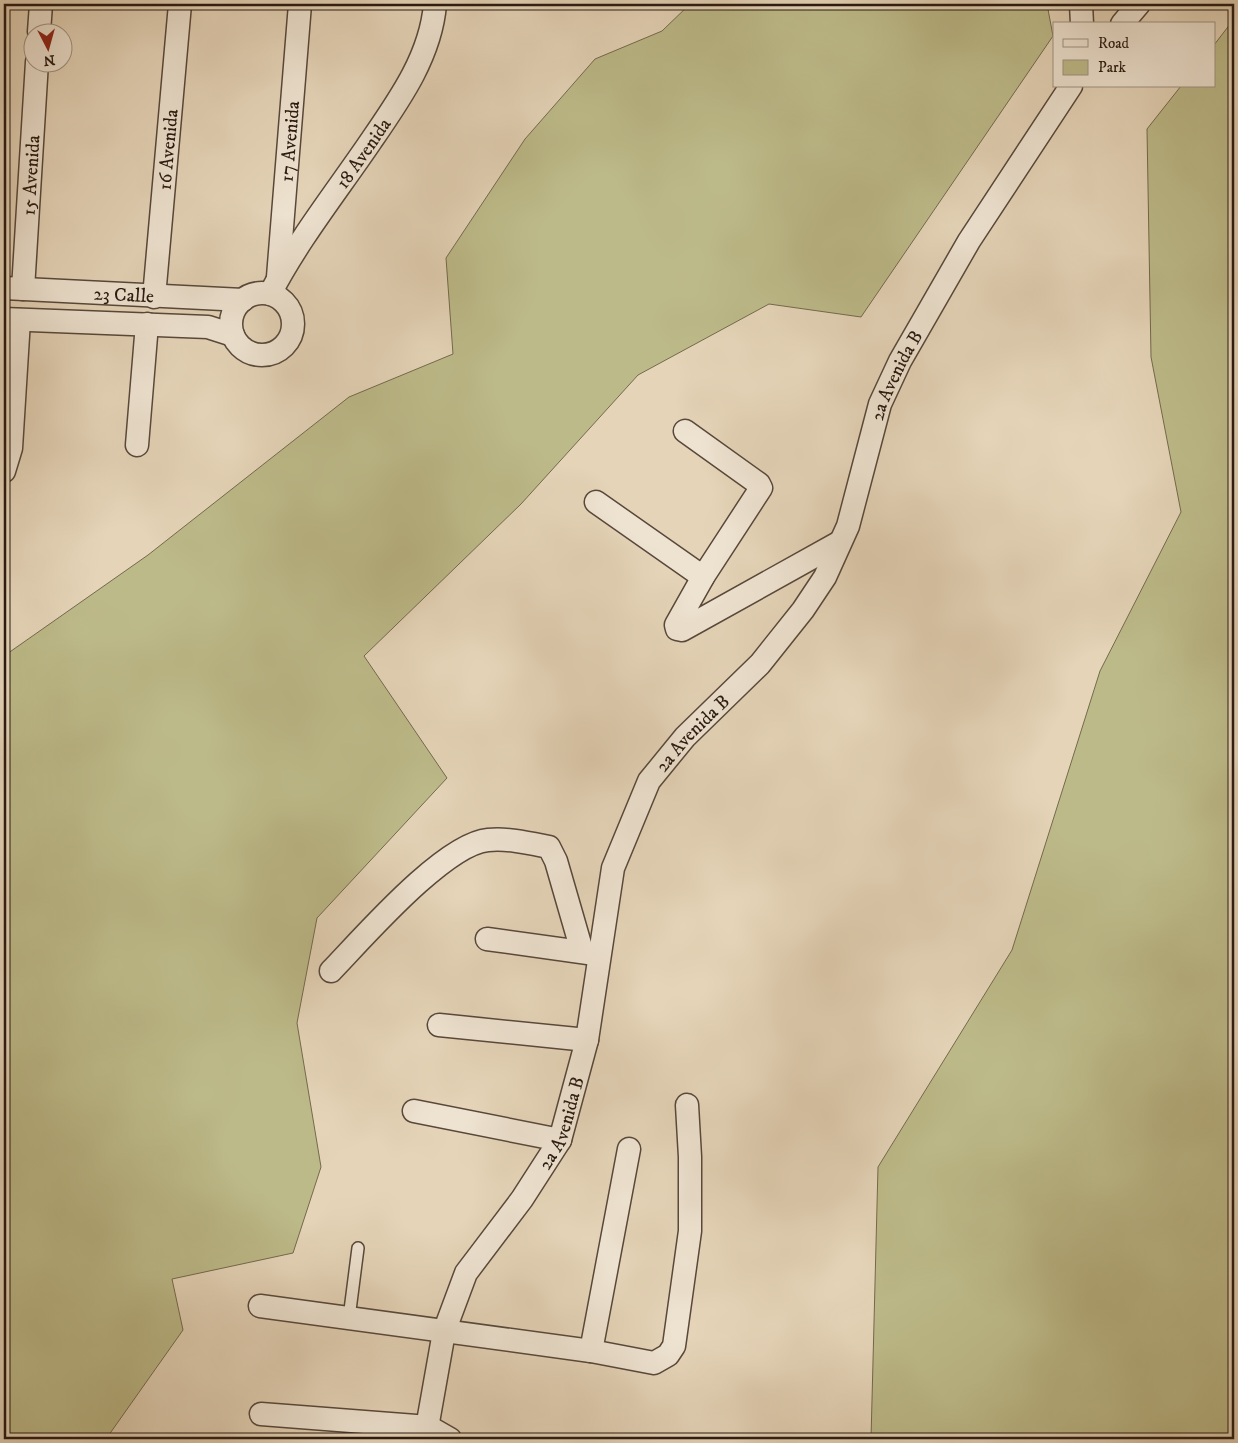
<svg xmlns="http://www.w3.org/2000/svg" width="1238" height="1443" font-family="'IM FELL DW Pica',serif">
<rect width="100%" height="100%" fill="#e5d4b8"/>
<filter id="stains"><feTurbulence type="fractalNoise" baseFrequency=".004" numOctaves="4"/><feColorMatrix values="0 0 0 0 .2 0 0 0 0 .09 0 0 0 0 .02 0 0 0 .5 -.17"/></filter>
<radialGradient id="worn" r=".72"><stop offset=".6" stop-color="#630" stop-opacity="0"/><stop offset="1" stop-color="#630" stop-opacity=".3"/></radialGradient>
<g fill="#bdba89" stroke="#736a4d">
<polygon points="690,4 1047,4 1053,36 861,317 769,304 638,375 521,504 364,656 447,778 317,918 297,1023 321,1167 293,1253 172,1279 183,1330 106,1439 4,1439 4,656 148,555 349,397 453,354 446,258 525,139 595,59 662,31"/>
<polygon points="1234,19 1234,1439 871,1439 878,1167 1012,950 1100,671 1181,512 1151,357 1147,129 1181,86 1214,86 1214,45"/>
</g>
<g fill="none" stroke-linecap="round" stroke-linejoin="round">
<defs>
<polyline id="lane" points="349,1318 358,1248"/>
<g id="street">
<polyline points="1081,4 1082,24"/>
<polyline points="1122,24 1139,4"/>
<polyline points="39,32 41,4"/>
<path id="s1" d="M 278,277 L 300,4"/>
<path id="s2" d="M 4,288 L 243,300"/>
<path id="s3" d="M 23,289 L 37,62"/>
<circle cx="262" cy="324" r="31"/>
<path id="s4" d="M 270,294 C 298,240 337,191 371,141 C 400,99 431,55 435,4"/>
<path id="s5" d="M 154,297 L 180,4"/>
<polyline points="4,319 208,327 233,335"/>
<polyline points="685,431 759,484 761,488 703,577 676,625 677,629 682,630 840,542"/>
<polyline points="137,445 147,324"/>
<polyline points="4,471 11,448 19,320"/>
<polyline points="596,502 703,577"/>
<polyline points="487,939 595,954"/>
<path d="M 331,971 C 363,938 444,844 488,840 C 508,838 529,843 549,847 L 556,861 L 582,951"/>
<polyline points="439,1025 587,1040"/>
<polyline points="414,1111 560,1140"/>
<polyline points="260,1306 591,1351 654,1363 668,1355 674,1346 690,1231 690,1157 687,1105"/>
<polyline points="591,1351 629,1149"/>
<polyline points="261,1414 429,1427 450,1439"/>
<path id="s6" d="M 425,1439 L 444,1332 L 466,1273 L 522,1199 L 560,1140 L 587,1040 L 613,868 L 649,781 L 685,737 L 760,664 L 803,610 L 825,577 L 848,526 L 880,404 L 900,361 L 969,241 L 1071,86"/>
</g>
</defs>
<use href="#lane" stroke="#58483b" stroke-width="14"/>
<use href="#street" stroke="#58483b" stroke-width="25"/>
<use href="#lane" stroke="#eee3d1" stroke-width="11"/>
<use href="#street" stroke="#eee3d1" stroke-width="22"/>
</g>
<g text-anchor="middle" stroke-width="4" stroke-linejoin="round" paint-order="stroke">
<g font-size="19" fill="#291a11" stroke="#eee3d1">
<text dy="7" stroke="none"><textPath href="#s1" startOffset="136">17 Avenida</textPath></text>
<text dy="7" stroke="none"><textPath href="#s5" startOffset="148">16 Avenida</textPath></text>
<text dy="7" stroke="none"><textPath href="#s4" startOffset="169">18 Avenida</textPath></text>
<text dy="7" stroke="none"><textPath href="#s3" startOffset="114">15 Avenida</textPath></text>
<text dy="7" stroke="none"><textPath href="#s2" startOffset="120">23 Calle</textPath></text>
<text dy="7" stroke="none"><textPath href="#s6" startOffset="1191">2a Avenida B</textPath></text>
<text dy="7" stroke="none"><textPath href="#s6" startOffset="771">2a Avenida B</textPath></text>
<text dy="7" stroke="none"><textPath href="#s6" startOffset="351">2a Avenida B</textPath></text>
</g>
</g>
<rect width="1238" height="1443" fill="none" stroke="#e5d4b8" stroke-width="20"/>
<rect x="5" y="5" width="1228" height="1433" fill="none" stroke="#291a11" stroke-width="2.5"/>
<rect x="10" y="10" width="1218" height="1423" fill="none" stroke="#291a11"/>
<rect x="1053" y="22" width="162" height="65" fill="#eee3d1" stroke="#9f9384"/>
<rect x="1063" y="39" width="25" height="8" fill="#eee3d1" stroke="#9f9384"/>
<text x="1098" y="48" font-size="15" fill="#291a11">Road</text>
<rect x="1063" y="60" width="25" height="15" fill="#bdba89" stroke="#9f9384"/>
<text x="1098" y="72" font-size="15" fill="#291a11">Park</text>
<g transform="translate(48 48) rotate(174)"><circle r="24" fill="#eee3d1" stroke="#9f9384"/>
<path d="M0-4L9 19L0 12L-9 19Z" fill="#8f2418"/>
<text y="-8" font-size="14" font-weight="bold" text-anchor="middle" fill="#291a11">N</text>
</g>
<rect width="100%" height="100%" filter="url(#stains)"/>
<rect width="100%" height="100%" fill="url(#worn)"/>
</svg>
